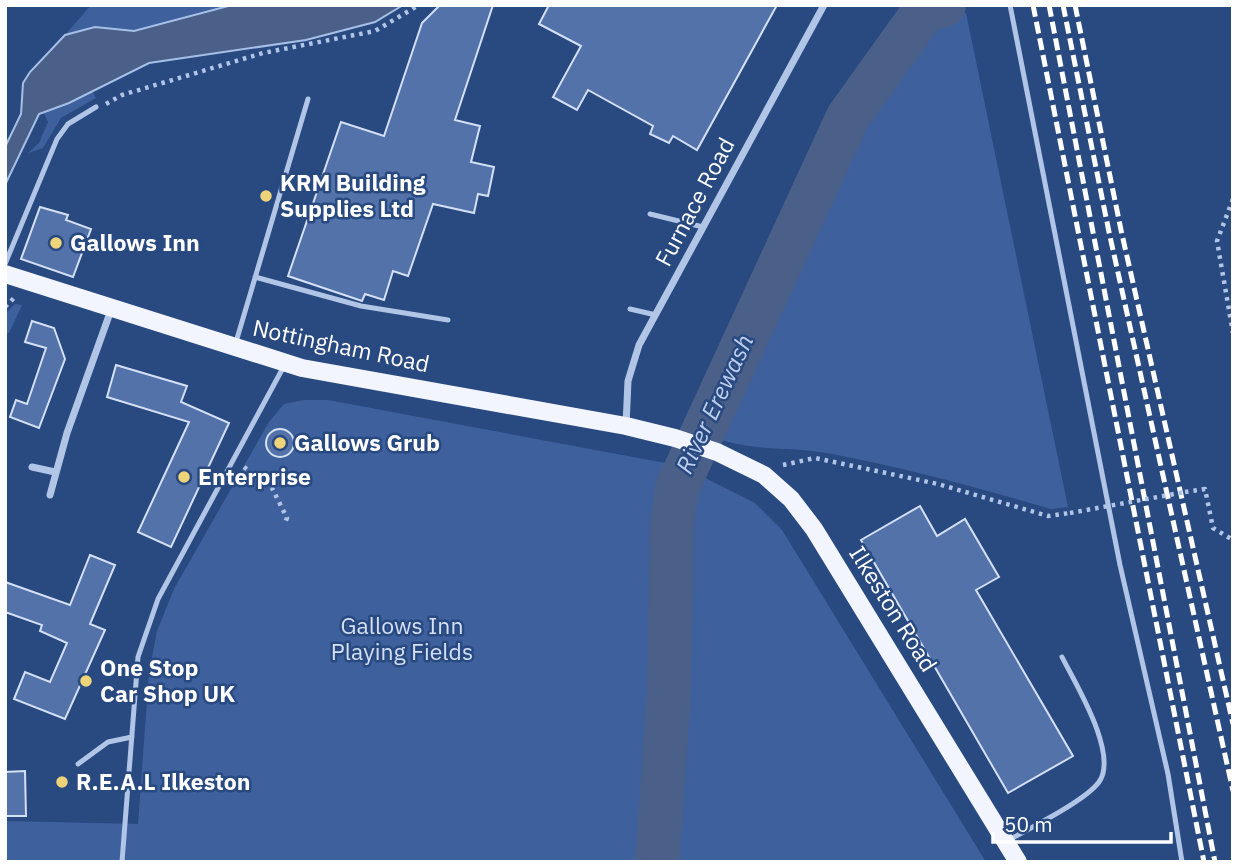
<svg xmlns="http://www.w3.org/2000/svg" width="1238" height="867" viewBox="0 0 1238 867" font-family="'IBM Plex Sans',sans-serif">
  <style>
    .green { fill: #3e619e }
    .water { fill: #4a6089; stroke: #a6bfe6; stroke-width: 2 }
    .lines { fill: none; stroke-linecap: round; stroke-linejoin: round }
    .river { stroke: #4a6089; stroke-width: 44 }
    .building { fill: #5272a9; stroke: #d4e0f5; stroke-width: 2 }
    .path { stroke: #b1c5e6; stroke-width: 4.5; stroke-dasharray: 3.5 5; stroke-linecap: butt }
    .lane { stroke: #b1c5e6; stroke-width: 5 }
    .street { stroke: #b1c5e6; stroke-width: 7 }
    .primary { stroke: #f2f5fd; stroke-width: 18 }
    .rail { stroke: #fff; stroke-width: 5; stroke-dasharray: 12 5; stroke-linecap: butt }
    .path-bridge { stroke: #b1c5e6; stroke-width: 4.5; stroke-dasharray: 3.5 5; stroke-linecap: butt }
    .poi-dot { fill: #edd478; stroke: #294981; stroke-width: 2.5 }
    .labels { text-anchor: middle; stroke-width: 5; stroke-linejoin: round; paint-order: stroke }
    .poi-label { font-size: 23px; font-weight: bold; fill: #fff; stroke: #294981; text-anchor: start }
    .street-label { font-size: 23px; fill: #fff; stroke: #294981 }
    .park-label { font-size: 23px; fill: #d4e0f5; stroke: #294981 }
    .water-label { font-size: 24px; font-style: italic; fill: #bdcfed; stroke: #294981 }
  </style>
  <rect width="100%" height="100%" fill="#294981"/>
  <path class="green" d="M91,5h141l-99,26 -38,-4 -30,8z
    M966,13l102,494 -17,2c-72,-21 -145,-41 -219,-55 -38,-8 -71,-2 -111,-14l87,-207 109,-202 18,-11z
    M92,91l4,7 -35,20 -18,30 -15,5 11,-10 9,-21 -5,-11 26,-8z
    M15,304l7,1 -13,28 -4,-1v-18z
    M304,400h24l337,63 -11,49v169l-11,181h-638v-41l133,3 11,-151 8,-42 17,-42 95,-167 15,-18z
    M701,476l54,27 27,27 204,332h-315c4,-61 9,-121 11,-181 3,-59 -7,-155 19,-205z"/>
  <path class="water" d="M232,5h171l-28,17 -69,18 -157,23 -80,40 -30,11 -34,71v-38l16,-33 2,-31 7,-11 35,-37 30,-8 39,4z"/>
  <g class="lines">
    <path class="river" d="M657,862l12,-170 3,-169 5,-35 171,-371 76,-106 20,-6"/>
  </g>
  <path class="building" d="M440,5h53l-38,115 25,6 -9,36 23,5 -6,29 -10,-2 -4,19 -41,-9 -25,72 -15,-5 -9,29 -19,-6 -3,7 -74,-25 53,-154 43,14 38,-113z
    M549,5h228l-80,145 -24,-14 -4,7 -19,-9 3,-8 -65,-36 -11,20 -24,-13 28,-51 -42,-22z
    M40,207l28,8 -2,5 25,9 -18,48 -52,-18z
    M32,321l22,7 11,31 -26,69 -29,-11 6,-17 11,4 19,-56 -21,-6z
    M116,365l71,21 -6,16 48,21 -58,124 -33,-15 51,-110 -82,-25z
    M266 443a14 14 0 1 1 28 0a14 14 0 1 1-28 0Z
    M920,506l17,30 28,-17 34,58 -23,13 97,166 -65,37 -147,-253z
    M90,555l25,10 -25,59 15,6 -40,89 -51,-20 11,-27 25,10 17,-39 -27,-12 2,-6 -37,-13v-30l65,23z
    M25,771l1,45h-21v-44z"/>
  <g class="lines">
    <path class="path" d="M106,104l16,-9 141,-42 112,-22 44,-26
      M1233,199l-16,42 16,92
      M5,307l9,-9
      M783,465l32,-7 123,26 110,32 22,-3
      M244,467l28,21 15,30 -3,7
      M1185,492l20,-3 8,39 20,12"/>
    <path class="lane" d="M1010,5l110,560 48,209 14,88
      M650,214l53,13
      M5,264l52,-125 11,-15 28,-17
      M255,277l106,29 87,14
      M630,309l26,6
      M236,342l72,-243
      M78,764l30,-22 24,-5
      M1009,840c21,-12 76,-39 90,-58 20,-28 -24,-99 -37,-125
      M122,862l16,-205 20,-58 126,-233"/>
    <path class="street" d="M626,425l2,-44 11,-36 185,-340
      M32,467l23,5
      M50,495l17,-62 44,-123"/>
    <path class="primary" d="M5,274l297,94 324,58 49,12 42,14 47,23 27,24 23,30 204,333"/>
    <path class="rail" d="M1033,5l171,857
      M1049,5l166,857
      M1063,5l46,227 124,559
      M1075,5l46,225 112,494"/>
    <path class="path-bridge" d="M1070,513l115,-21"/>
  </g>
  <g class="poi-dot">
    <circle cx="266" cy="196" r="7"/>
    <circle cx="56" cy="243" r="7"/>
    <circle cx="280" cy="443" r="7"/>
    <circle cx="184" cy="477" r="7"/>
    <circle cx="86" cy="681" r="7"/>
    <circle cx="62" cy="782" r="7"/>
  </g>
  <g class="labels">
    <g class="poi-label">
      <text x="280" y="191">KRM Building<tspan x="280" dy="26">Supplies Ltd</tspan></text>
      <text x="70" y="251">Gallows Inn</text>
      <text x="294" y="451">Gallows Grub</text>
      <text x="198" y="485">Enterprise</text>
      <text x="100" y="676">One Stop<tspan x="100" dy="26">Car Shop UK</tspan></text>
      <text x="76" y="790">R.E.A.L Ilkeston</text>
    </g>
    <g class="street-label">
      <text transform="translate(695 202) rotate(-62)" y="8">Furnace Road</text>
      <text transform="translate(341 346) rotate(12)" y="8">Nottingham Road</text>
      <text transform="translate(893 609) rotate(58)" y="8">Ilkeston Road</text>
    </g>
    <g class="park-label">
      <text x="402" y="634">Gallows Inn<tspan x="402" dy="26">Playing Fields</tspan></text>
    </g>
    <g class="water-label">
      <text transform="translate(715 404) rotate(-65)" y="8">River Erewash</text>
    </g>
  </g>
  <rect width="1238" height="867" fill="none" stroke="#ffffff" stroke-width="14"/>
  <path d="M993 832v10h178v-10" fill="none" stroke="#ffffff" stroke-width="3.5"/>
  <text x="1004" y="832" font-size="21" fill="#ffffff" stroke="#294981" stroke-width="5" paint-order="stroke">50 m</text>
</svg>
